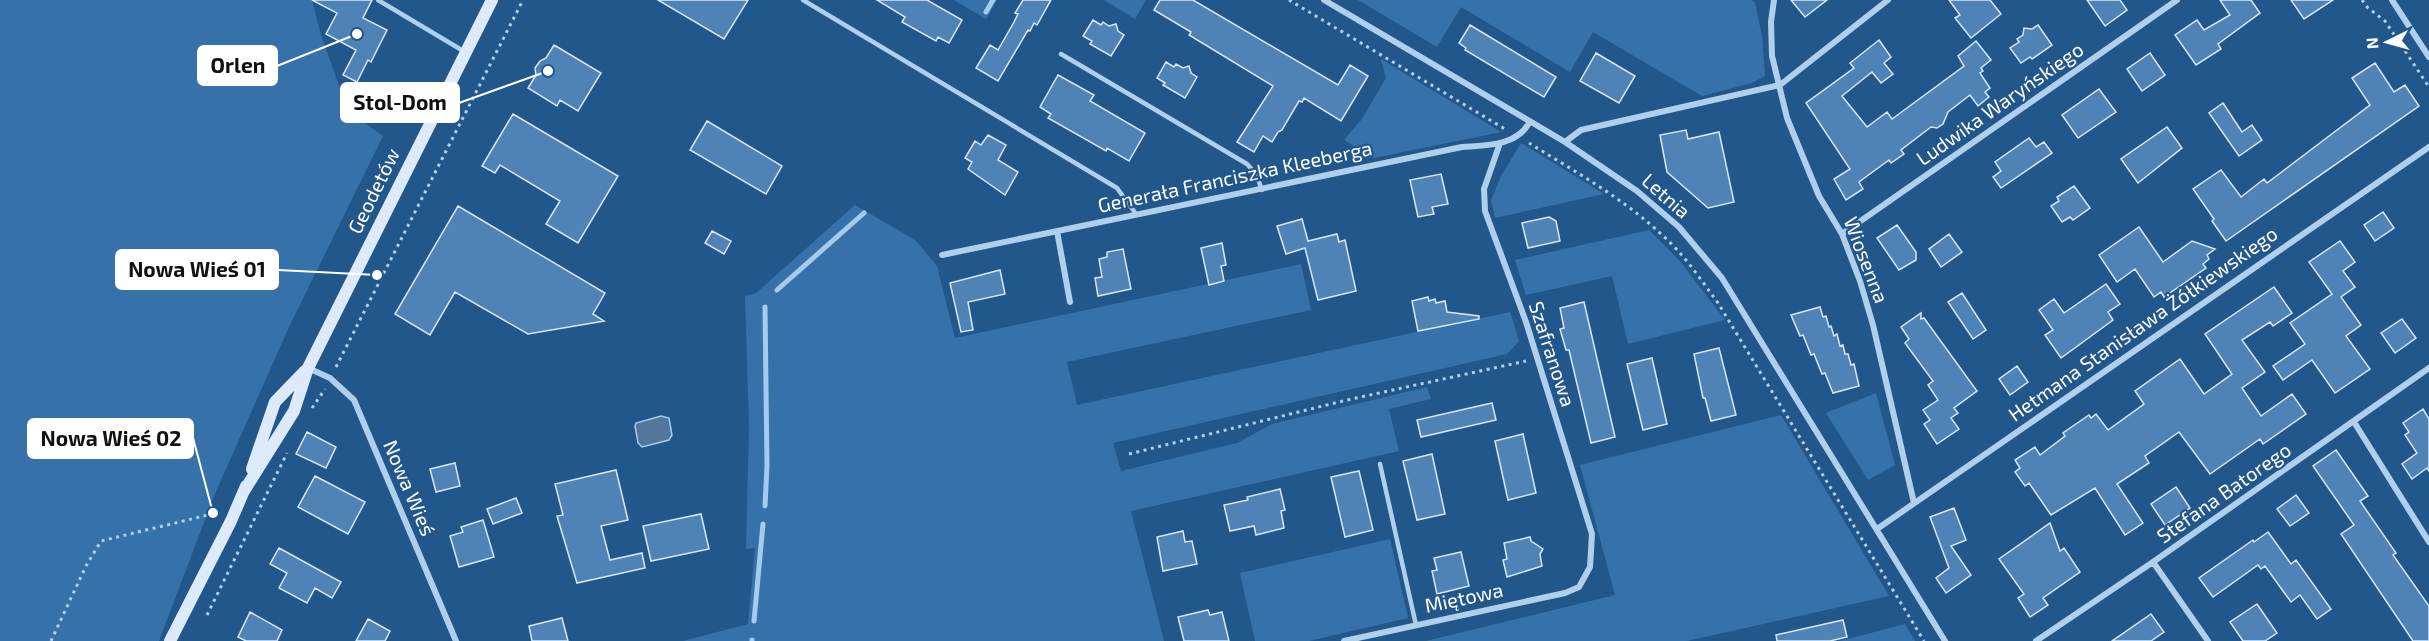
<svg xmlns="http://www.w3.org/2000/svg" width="2429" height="641" viewBox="0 0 2429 641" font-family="'Exo 2',sans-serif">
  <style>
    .green { fill: #3672a9 }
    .water { fill: #53779c; stroke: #a4caec; stroke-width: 1.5 }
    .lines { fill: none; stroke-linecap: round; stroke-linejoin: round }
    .stream { stroke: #a4caec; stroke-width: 5 }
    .building { fill: #4f83b5; stroke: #d5e7f8; stroke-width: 1.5 }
    .path { stroke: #b0cfeb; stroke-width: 3; stroke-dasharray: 3 4.5; stroke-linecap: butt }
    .lane { stroke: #b0cfeb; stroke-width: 4.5 }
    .street { stroke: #b0cfeb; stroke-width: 6 }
    .secondary { stroke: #dceaf9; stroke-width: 12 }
    .labels { text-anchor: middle; stroke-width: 4.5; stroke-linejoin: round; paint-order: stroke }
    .street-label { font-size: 20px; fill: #fff; stroke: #22578c }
    .leader { fill: none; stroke: #fff; stroke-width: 2 }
    .callout-dot { fill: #fff; stroke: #22578c; stroke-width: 2 }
    .callout { fill: #fff; stroke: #fff; stroke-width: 2 }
    .callout-label { font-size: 21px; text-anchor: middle; font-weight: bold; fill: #111 }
  </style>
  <rect width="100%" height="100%" fill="#22578c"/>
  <path class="green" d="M0,0h312l9,35 27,76 35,25 -94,191 -75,169 -55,145h-159z
    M954,0h43l-11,19z
    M1104,0h42l-11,19z
    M1358,0h393l4,3 7,33 3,40 -13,7 -50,13 -109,-64 -23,40 -109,-65 -24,40z
    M1381,59l120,73 -127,26 -30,-18 18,-21 24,-41z
    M1521,143l83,51 -109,24 -4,-18 10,-24z
    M855,205l60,35 22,26 18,72 346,-74 10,46 -244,52 10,43 433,-93 9,29 -12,13 -394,89 8,28 116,-28 35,-19 155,-37 4,12 -42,10 10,42 -268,60 33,130h-481l65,-17 7,-76 -9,1 3,-122 -4,-131 11,-3z
    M1649,230l30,30 46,60 -97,24 -16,-68 -86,19 -11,-35z
    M1876,393l19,72 -27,15 -42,-67z
    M1781,415l108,181 -202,45h-261l189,-46 -35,-130z
    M1390,539l18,79 -99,23h-54l-15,-68z
    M1905,624l10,17h-77l6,-1z"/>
  <path class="water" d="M661,416l8,2 3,17 -3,5 -27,7 -4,-4 -3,-17 1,-3z"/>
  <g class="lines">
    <path class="stream" d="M986,12l7,-12
      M777,290l87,-77
      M765,506l2,-40 -2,-159
      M754,621l9,-97
      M752,641v-1"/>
  </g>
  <path class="building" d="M312,0h60l-9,18 24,12 -16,32 -3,-2 -11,22 -14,-7 13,-25 -30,-16 11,-21z
    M658,0h90l-24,39z
    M877,0h50l35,20 -13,23 -11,-6 -2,4 -34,-19 3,-5z
    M1023,0h28l-14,25 -3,-2 -4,8 -2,-1 -30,51 -22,-13 14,-23 8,5 16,-28 4,-8 -3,-1z
    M1160,0h33l145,85 12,-20 18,11 -27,45 -37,-23 -2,4 -3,-1 -17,29 -4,2 -6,10 -9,-6 -9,16 -17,-10 36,-56 -84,-51 2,-3 -37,-22z
    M1791,0h36l-22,17z
    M1949,0h41l11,14 -30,24 -16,-20 5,-3z
    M2087,0h33l7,10 -22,16z
    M2220,0h31l9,13 -42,31 3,5 -25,16 -21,-30 22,-15 7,10 26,-15z
    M2291,0h42l-29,19z
    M1093,20l8,5 2,-3 6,4 7,-2 2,7 6,4 -13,21 -21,-12 2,-3 -9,-5z
    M1470,25l86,52 -12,20 -79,-47 1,-2 -7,-5z
    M2038,25l14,20 -20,14 -2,-2 -9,6 -11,-15 9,-6 -2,-3 6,-4 1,-7 8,1z
    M1879,40l12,17 -7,6 9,11 -12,9 -9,-11 -30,24 25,31 20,-15 5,7 72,-53 -6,-10 18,-15 15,19 -10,8 2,3 -3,2 10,15 -5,4 4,5 -11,9 -8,-11 -22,17 -5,12 -6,4 -6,-1 -30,23 3,4 -13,9 -2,-3 -30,22 4,7 -17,11 -12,-21 16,-10 -44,-66 48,-35 -4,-5z
    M554,45l47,28 -23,38 -18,-11 -3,6 -29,-18 8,-13 -1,-7 5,-7 6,-3z
    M1596,53l39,23 -16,27 -39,-22z
    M2150,53l15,22 -23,16 -15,-22z
    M1166,62l8,5 2,-3 7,4 6,-2 2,7 6,4 -12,21 -22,-13 2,-2 -8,-5z
    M2375,63l19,29 11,-7 14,21 -193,135 -14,-20 2,-2 -21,-30 28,-19 20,27 23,-18 3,4 103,-78 -18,-27z
    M1058,75l36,20 -4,6 55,32 -16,28 -22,-13 -1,3 -58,-33 3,-4 -11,-7z
    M2099,89l17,23 -38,26 -16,-23z
    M2223,103l19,29 10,-7 10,15 -23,16 -30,-43z
    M513,114l105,62 -40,67 -32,-19 14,-23 -60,-36 -5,8 -13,-7z
    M707,121l75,45 -16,28 -76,-44z
    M2167,127l15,21 -44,35 -17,-24z
    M1686,130l2,9 31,-7 15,70 -26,6 -41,-36 -7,-37z
    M988,135l18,10 -8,15 20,12 -13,23 -37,-26 4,-7 -7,-4 10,-17 6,4z
    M2029,138l7,9 8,-5 8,11 -51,35 -8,-11 8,-6 -6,-9z
    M1441,174l7,30 -16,3 2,7 -16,3 -8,-37z
    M2074,186l16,22 -17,12 -3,-3 -8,5 -11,-16 8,-5 -2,-4z
    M458,206l147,87 -12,21 11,7 -76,13 -73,-42 -25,43 -35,-21z
    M2383,212l11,16 -19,13 -11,-16z
    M1549,217l7,4 4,20 -32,7 -6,-25z
    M1302,219l6,22 29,-7 2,8 6,-2 11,51 -38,9 -13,-52 -19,6 -9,-28z
    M1897,225l19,27v8l-17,10 -22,-32z
    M2139,227l24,35 29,-21 23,8 -8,6 2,4 -6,5 3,4 -42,29 -3,-5 -7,5 -19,-28 -18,13 -18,-27z
    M712,231l19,10 -7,13 -19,-11z
    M1949,234l13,18 -21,15 -12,-18z
    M2340,241l15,21 -12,9 12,16 -14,10 20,28 -15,11 24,33 -35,24 -23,-33 -29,20 -10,-14 32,-22 -15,-21 42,-29 -23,-32z
    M1222,243l4,22 -5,1 3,15 -15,4 -8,-37z
    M1123,249l8,40 -33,7 -3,-18 7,-1 -3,-18 8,-2v-5z
    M1000,270l5,24 -37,8 5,28 -12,2 -11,-49z
    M2106,284l14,20 -12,8 5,8 -52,38 -16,-23 8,-5 -14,-20 15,-11 10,14z
    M2274,287l18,26 -19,13 -3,-4 -28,18 23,32 -23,16 19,28 31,-22 14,20 -43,30 -3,-5 -50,35 -31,-42 -34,24 4,7 -32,21 26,39 -18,12 -30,-47 -44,27 -22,-32 -4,3 -10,-14 5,-4 -5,-8 20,-13 5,8 25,-19 -2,-3 26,-18 2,3 5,-4 12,16 36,-26 -9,-13 45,-32 24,35 28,-20 -27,-40z
    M1962,293l24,37 -13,9 -25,-37z
    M1428,297l1,4 6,-2 1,4 9,-2 2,11 32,4v3l-61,12 -6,-30z
    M1584,302l31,135 -24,6 -22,-93h-3l-6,-21 4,-1 -4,-20z
    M1820,307l3,10 3,-1 3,11 2,-1 3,10 3,-2 3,12 3,-1 2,9h3l3,11 3,-1 5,22 -26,7 -8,-20 -3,1 -8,-20 -3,1 -8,-20 -3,1 -9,-21z
    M1921,313v6l3,-1 53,73 -23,17 4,5 -7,5 8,11 -22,15 -13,-20 6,-4 -7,-10 15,-10 -10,-15 5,-4 -28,-38 4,-4 -8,-12z
    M2402,319l14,19 -21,15 -14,-20z
    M1719,348l17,67 -25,6 -6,-23h-2l-9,-44z
    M1652,358l15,66 -24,6 -16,-66z
    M2017,366l11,16 -18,13 -11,-16z
    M1492,403l4,17 -75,17 -4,-17z
    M2423,409l6,10v52l-2,-3 -15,11 -10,-15 15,-11 -12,-18 4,-3 -6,-9z
    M307,432l29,15 -10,21 -30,-14z
    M1523,434l13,59 -28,7 -13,-59z
    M2336,450l32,46 -8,5 36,52 -3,2 36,51v35h-16l-72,-107 13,-9 -41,-59z
    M1432,454l13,60 -28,6 -14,-59z
    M455,463l5,23 -24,6 -6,-23z
    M616,470l12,50 -27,6 9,34 32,-7 3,15 -68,15 -20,-67 6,-1 -8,-31z
    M1359,471l14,59 -28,7 -14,-60z
    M315,476l50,26 -17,32 -50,-27z
    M2176,487l14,21 -25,17 -14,-21z
    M1280,489l5,21 -4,1 3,17 -28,7 -2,-9 -24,5 -6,-26 24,-5 -1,-3z
    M2296,495l13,18 -19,13 -13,-17z
    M516,498l6,15 -29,11 -6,-15z
    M1954,508l12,32 -15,6 20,29 -25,18 -10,-15 13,-10 -19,-51z
    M701,514l8,35 -58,12 -8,-35z
    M483,520l11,37 -35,10 -9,-31 13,-4 -2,-5z
    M2050,523l10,28 4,-3 16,24 -37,26 5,7 -18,12 -12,-19 6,-4 -25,-35z
    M1183,531l2,11 7,-1 5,23 -34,7 -6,-34z
    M2268,532l23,32 5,-4 35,49 -14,10 -17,-24 -9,7 -26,-36 -4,3 -3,-4 -45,32 -14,-19 54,-38 1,2z
    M1530,537l1,4 12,8 -3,5 2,12 -35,11 -4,-17 4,-1 -3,-16z
    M279,548l62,34 -9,16 -17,-10 -8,15 -28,-15 8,-15 -17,-9z
    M1461,552l8,34 -32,8 -5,-23 5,-1 -3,-12z
    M2257,604l20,29 -12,8h-22l-13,-19z
    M1208,610l2,5 12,-3 7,29h-45l-6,-24z
    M250,612l32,18 -5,11h-31l-8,-4z
    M2151,614l13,18 -13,9h-39z
    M562,618l6,23h-36l-3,-15z
    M368,619l22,12 -5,10h-29z
    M1843,620l4,17 -17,4h-53l-1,-6z"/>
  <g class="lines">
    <path class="path" d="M1289,0l216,129
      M2362,0l6,8 17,13 44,66
      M1529,143c45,28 94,55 133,92 22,19 39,45 56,68l206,338
      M336,367l187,-367
      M312,408l13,-19
      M1129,454l218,-54 179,-39
      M207,615l80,-162
      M51,641l35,-75 15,-25 107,-26"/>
    <path class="lane" d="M378,0l87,52
      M803,0l314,188 19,26
      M1061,54l186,110 9,10 6,16
      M1380,464l36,161"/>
    <path class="street" d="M1324,0l241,142 72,49 42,36 43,51 223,363
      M1774,0l-3,22 1,34 15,62 32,78 23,38 18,47 13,44 41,178
      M2392,0l37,57
      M1565,142l16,-12 199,-45 108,-85
      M1057,231l13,71
      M1842,234l335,-234
      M942,255l520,-108c25,-2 54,-1 67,-24
      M308,368l22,10 24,22 102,241
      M2354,422l75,120
      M1877,529l552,-382
      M2153,562l55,79
      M1344,641l221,-48 14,-6 11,-20 2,-33 -66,-212 -41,-111 -1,-22 16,-46
      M2036,641l117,-79 276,-194"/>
    <path class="secondary" d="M252,469l23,-67 30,-31
      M244,491l50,-80 14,-43 184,-368
      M170,641l61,-120 15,-35"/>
  </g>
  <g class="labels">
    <g class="street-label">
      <text transform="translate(2000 104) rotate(-35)" y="7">Ludwika Waryńskiego</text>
      <text transform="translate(1235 177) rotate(-12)" y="7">Generała Franciszka Kleeberga</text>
      <text transform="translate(374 191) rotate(-64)" y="7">Geodetów</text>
      <text transform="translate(1666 196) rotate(41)" y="7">Letnia</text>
      <text transform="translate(1866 260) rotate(69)" y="7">Wiosenna</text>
      <text transform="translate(2143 324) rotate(-35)" y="7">Hetmana Stanisława Żółkiewskiego</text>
      <text transform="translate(1552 354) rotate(72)" y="7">Szafranowa</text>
      <text transform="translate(409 488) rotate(67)" y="7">Nowa Wieś</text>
      <text transform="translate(2224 493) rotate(-35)" y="7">Stefana Batorego</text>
      <text transform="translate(1464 598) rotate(-12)" y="7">Miętowa</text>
    </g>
  </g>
  <path class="leader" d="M357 34L277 66M548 71L459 103M377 275L278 270M213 513L193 438"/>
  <g class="callout-dot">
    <circle cx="357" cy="34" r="6"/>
    <circle cx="548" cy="71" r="6"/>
    <circle cx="377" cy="275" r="6"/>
    <circle cx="213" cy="513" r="6"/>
  </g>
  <g class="callout">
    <rect x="198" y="46" width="79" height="39" rx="6"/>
    <rect x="341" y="83" width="118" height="39" rx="6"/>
    <rect x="116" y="250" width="162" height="39" rx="6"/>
    <rect x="28" y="419" width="165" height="39" rx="6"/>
  </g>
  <g class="callout-label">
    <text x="238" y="73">Orlen</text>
    <text x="400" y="110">Stol-Dom</text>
    <text x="197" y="277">Nowa Wieś 01</text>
    <text x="111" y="446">Nowa Wieś 02</text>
  </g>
  <g transform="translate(2387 42) rotate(265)" stroke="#22578c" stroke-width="4.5" paint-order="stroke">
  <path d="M0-4.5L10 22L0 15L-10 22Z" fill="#ffffff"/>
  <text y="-9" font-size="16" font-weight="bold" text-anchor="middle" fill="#ffffff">N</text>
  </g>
</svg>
